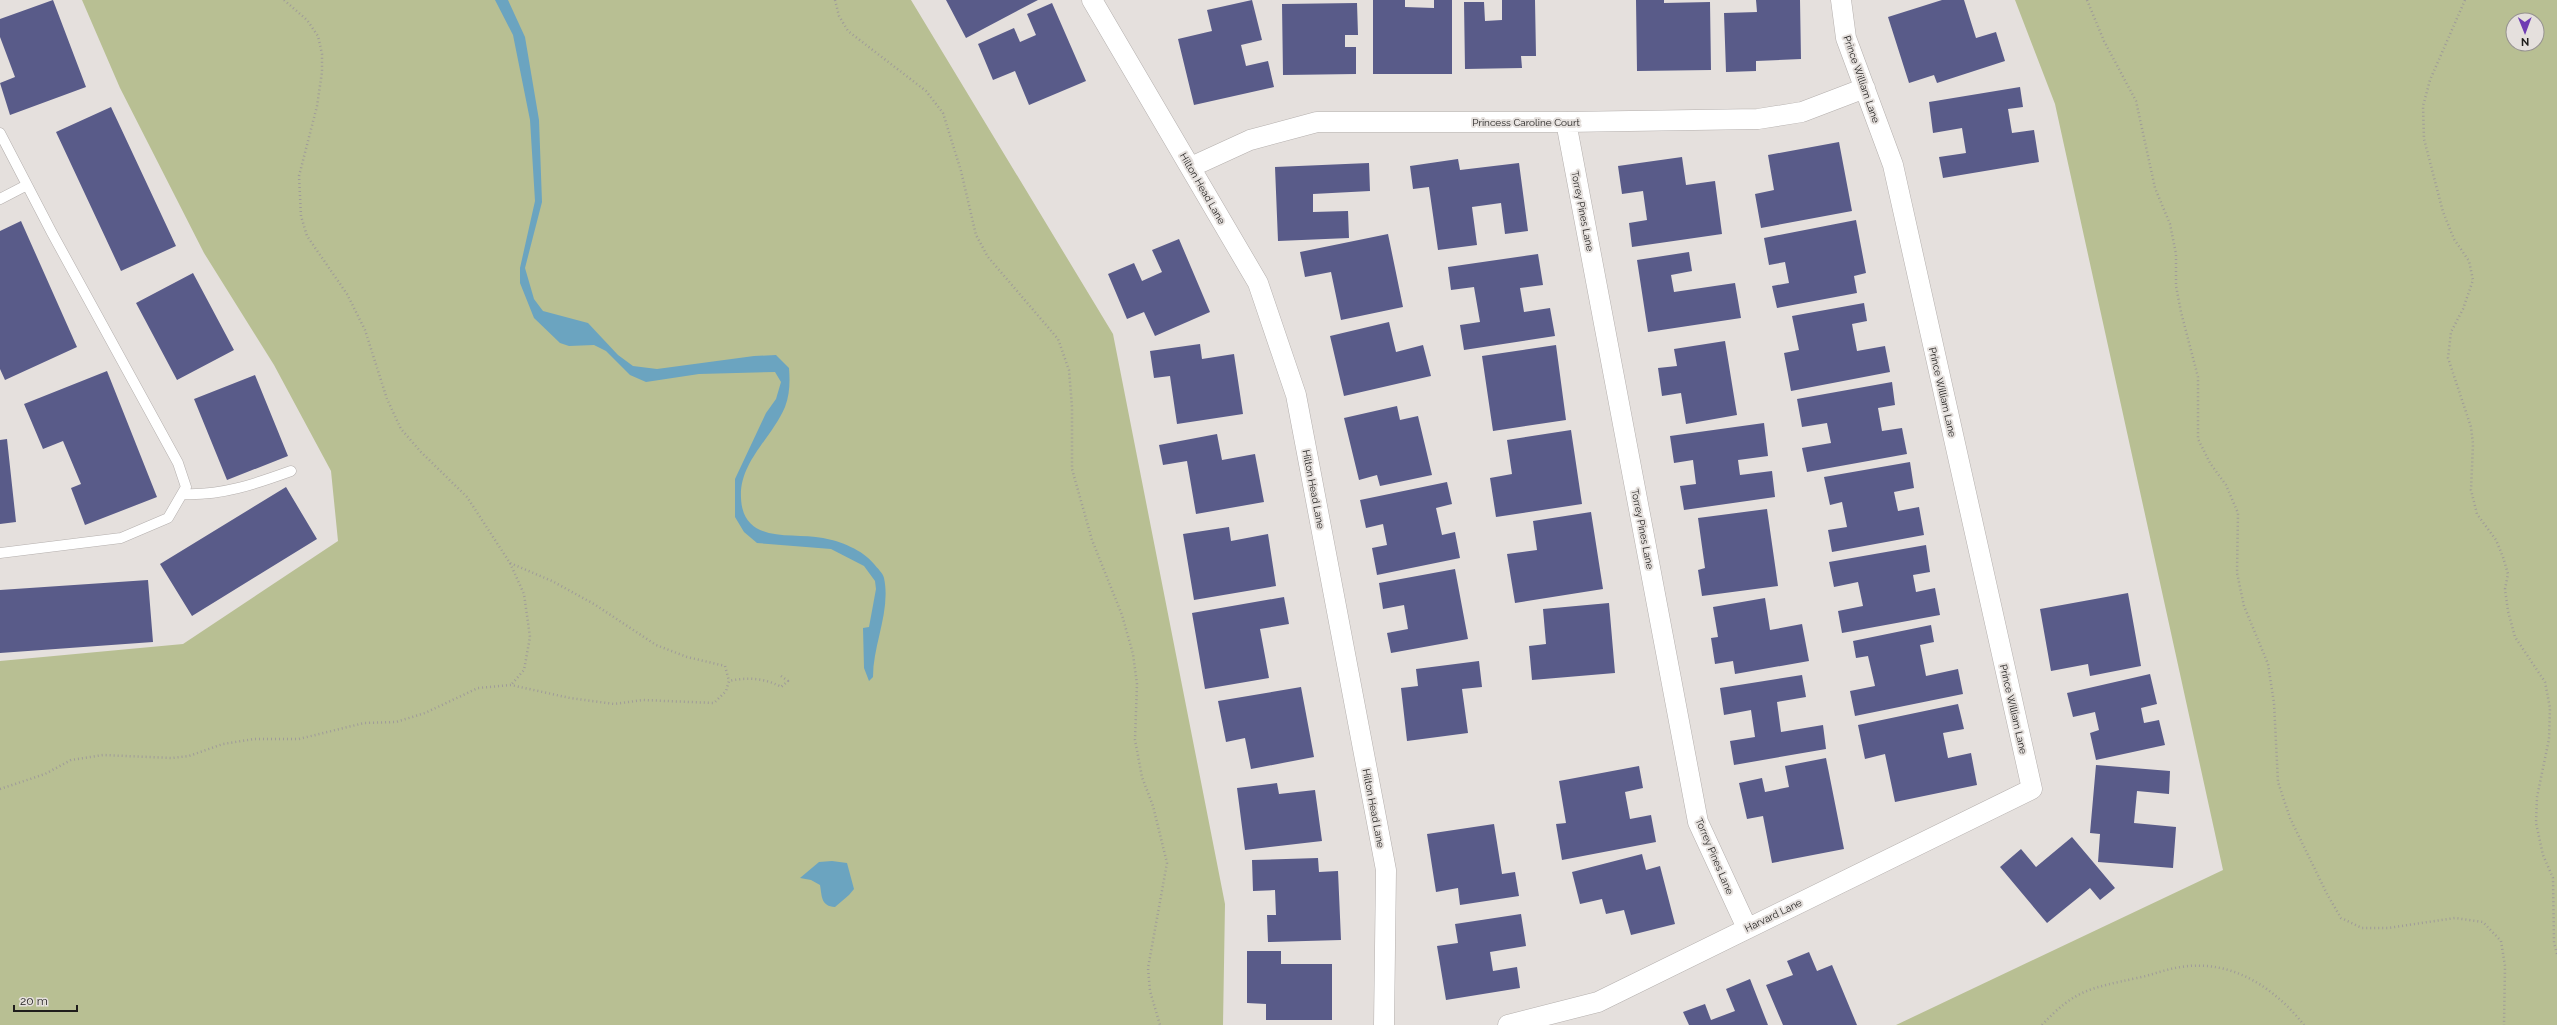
<svg xmlns="http://www.w3.org/2000/svg" width="2557" height="1025" viewBox="0 0 2557 1025" font-family="Raleway,sans-serif">
  <style>
    .green { fill: #b8bf93; fill-rule: evenodd }
    .water { fill: #6ba4c0 }
    .building { fill: #595b89 }
    .lines { fill: none; stroke-linecap: round; stroke-linejoin: round }
    .lane-casing { stroke: #b4afad; stroke-width: 11 }
    .street-casing { stroke: #b4afad; stroke-width: 21 }
    .path { stroke: #9f9b99; stroke-width: 2.5; stroke-dasharray: 1 3; stroke-linecap: butt }
    .lane { stroke: #fff; stroke-width: 10 }
    .street { stroke: #fff; stroke-width: 20 }
    .labels { text-anchor: middle; stroke-width: 4; stroke-linejoin: round; paint-order: stroke }
    .street-label { font-size: 10px; fill: #1f1d1c; stroke: #e5e0dd }
  </style>
  <rect width="100%" height="100%" fill="#e5e0dd"/>
  <path class="green" d="M82,0h829l202,334 112,570 -2,121h-1223v-364l183,-17 155,-103 -7,-70 -57,-106 -70,-112 -84,-165z
    M2015,0h542v1025h-661l327,-155 -168,-766zM2513,20h24v24h-24z"/>
  <path class="water" d="M495,0h13l17,37 14,83 3,82 -17,66 9,31 9,12 45,12 30,32 15,11 24,3 97,-13 22,-1 13,13c1,13 1,26 -4,39 -13,31 -46,55 -44,91 2,47 51,34 82,40 17,3 40,12 51,26 3,4 9,9 10,14 7,33 -11,66 -11,99l-4,4 -5,-13 -1,-40 6,-1 7,-38 -1,-8 -11,-15 -33,-17 -74,-6 -13,-11 -9,-15v-38l31,-66 10,-14 5,-17 -6,-10 -76,2 -53,8 -16,-7 -24,-24 -12,-6 -25,1 -9,-3 -26,-25 -14,-35v-15l15,-67 -5,-81 -17,-85z
    M832,861l15,2 7,26 -5,6 -14,12c-14,-1 -13,-10 -15,-22l-9,-5 -11,-2 19,-16z"/>
  <path class="building" d="M53,0l33,87 -76,28 -10,-32 15,-6 -15,-40v-18z
    M946,0h92l-72,38z
    M1252,0l10,40 -21,5 5,21 22,-5 6,26 -80,18 -16,-66 34,-8 -5,-21z
    M1373,0h32v7l29,1v-8h18v74h-79z
    M1502,0h33l1,56h-15l1,12 -57,1 -1,-67h20l1,19 17,-1z
    M1636,0h28v3l46,-1 1,68 -74,1z
    M1756,0h44l1,59 -45,2v10l-30,1 -2,-59 33,-1z
    M1942,0h22l12,38 20,-6 9,29 -68,22 -3,-8 -25,8 -21,-66z
    M1052,3l34,78 -57,24 -14,-34 -22,9 -15,-36 36,-16 6,14 16,-7 -9,-21z
    M1357,3l1,32h-13v12h11v27l-73,1 -1,-71z
    M2020,87l3,20 -15,2 4,24 22,-3 5,32 -96,16 -4,-21 27,-4 -4,-25 -29,5 -4,-31z
    M111,107l65,139 -55,25 -65,-139z
    M1839,142l13,69 -91,17 -6,-34 19,-4 -6,-35z
    M1682,157l4,28 29,-4 7,53 -90,13 -3,-24 18,-3 -4,-29 -21,3 -4,-28z
    M1458,159l2,11 59,-7 9,68 -23,3 -4,-31 -29,4 5,38 -39,5 -9,-63 -16,2 -3,-23z
    M1369,163l1,28 -57,3v18l35,-1 1,27 -71,3 -3,-74z
    M1856,220l10,53 -12,3 3,17 -80,15 -5,-22 17,-3 -4,-21 -16,3 -5,-27z
    M21,221l56,126 -72,33 -5,-11v-138z
    M1388,234l15,73 -62,13 -10,-48 -26,5 -5,-25z
    M1179,239l31,73 -55,24 -11,-24 -17,7 -19,-45 26,-11 8,18 20,-9 -10,-22z
    M1689,252l3,19 -21,4 3,17 61,-9 6,35 -93,14 -11,-72z
    M1538,254l5,31 -23,3 4,24 26,-4 5,28 -91,14 -4,-25 20,-3 -6,-35 -23,3 -3,-23z
    M193,273l41,77 -57,30 -41,-77z
    M1864,303l3,18 -15,3 5,27 28,-5 5,26 -99,19 -7,-38 15,-3 -7,-34z
    M1389,322l7,30 27,-7 8,31 -87,20 -14,-60z
    M1725,341l12,74 -51,9 -5,-31 -19,3 -4,-28 19,-2 -3,-17z
    M1200,344l2,15 32,-5 9,60 -66,10 -7,-48 -16,2 -4,-27z
    M1556,345l10,75 -73,11 -11,-75z
    M107,371l50,126 -72,28 -14,-37 10,-4 -18,-43 -20,8 -19,-45z
    M255,375l33,81 -61,24 -33,-81z
    M1892,382l3,23 -17,3 4,23 20,-3 5,26 -100,18 -5,-24 29,-5 -4,-20 -25,4 -5,-28z
    M1397,406l3,14 18,-4 14,59 -52,11 -3,-11 -18,5 -15,-62z
    M1764,423l4,33 -30,4 2,15 32,-4 3,26 -91,13 -4,-24 16,-2 -3,-24 -19,3 -4,-27z
    M1571,430l11,74 -86,13 -6,-39 22,-4 -5,-34z
    M1217,434l5,26 33,-6 9,48 -68,12 -9,-53 -24,4 -4,-20z
    M7,439l9,83 -16,2v-84z
    M1910,462l4,26 -20,4 4,19 21,-4 5,28 -92,17 -4,-22 19,-3 -5,-25 -12,3 -6,-28z
    M1447,482l5,22 -16,4 6,27 13,-3 5,26 -83,17 -5,-27 15,-3 -4,-21 -17,4 -6,-28z
    M286,487l31,52 -125,77 -32,-52z
    M1767,509l11,77 -76,10 -4,-26 7,-2 -7,-50z
    M1591,512l12,77 -88,14 -8,-49 30,-4 -4,-29z
    M1229,527l2,14 37,-7 8,52 -82,14 -11,-66z
    M1926,545l4,27 -17,3 3,17 19,-4 5,27 -98,18 -4,-22 25,-5 -5,-24 -24,5 -5,-25z
    M1455,569l13,70 -77,14 -4,-20 21,-4 -4,-24 -21,4 -4,-26z
    M148,580l5,62 -153,11v-63z
    M2128,593l13,73 -51,10 -2,-12 -37,7 -11,-62z
    M1284,597l5,27 -29,5 9,49 -64,11 -13,-76z
    M1765,598l5,32 32,-6 7,37 -74,13 -2,-13 -18,3 -4,-26 7,-1 -5,-30z
    M1609,603l6,70 -83,7 -3,-34 17,-2 -3,-35z
    M1931,625l3,17 -14,3 6,31 32,-7 5,25 -108,22 -5,-25 25,-5 -7,-30 -12,2 -3,-17z
    M1479,661l3,26 -20,2 6,44 -61,8 -6,-53 17,-2 -2,-17z
    M2150,674l7,30 -16,4 3,15 15,-3 6,25 -69,15 -6,-27 9,-3 -4,-18 -22,5 -6,-24z
    M1802,675l4,22 -29,5 4,30 42,-7 3,24 -92,16 -4,-24 25,-4 -4,-27 -27,5 -4,-27z
    M1301,687l13,70 -63,12 -6,-31 -19,4 -8,-41z
    M1958,704l6,25 -21,4 5,25 23,-5 6,32 -82,17 -10,-48 -20,5 -7,-34z
    M1826,758l18,91 -72,14 -9,-47 -16,3 -8,-36 23,-5 3,14 24,-5 -4,-21z
    M2096,765l74,6 -1,23 -32,-3 -3,32 42,4 -3,41 -75,-6 2,-28 -10,-1z
    M1639,766l4,22 -18,4 5,27 21,-4 5,27 -94,18 -6,-36 10,-1 -7,-42z
    M1277,783l2,11 36,-4 7,51 -77,9 -8,-62z
    M1494,824l8,50 13,-2 4,24 -59,9 -2,-17 -22,4 -9,-58z
    M2072,837l43,51 -15,12 -10,-12 -43,35 -47,-56 21,-18 15,18z
    M1642,854l4,16 14,-4 15,58 -44,11 -7,-25 -18,4 -4,-15 -22,5 -8,-32z
    M1318,858l1,14 19,-1 3,69 -73,2 -1,-27h9l-1,-25 -22,1 -1,-31z
    M1521,914l5,32 -36,6 3,19 24,-4 3,21 -74,12 -9,-54 21,-3 -3,-19z
    M1247,951h34v13h51v56h-66v-16l-19,-1z
    M1809,952l8,19 15,-6 25,60h-74l-17,-40 27,-10 -6,-14z
    M1750,979l18,46h-79l-6,-13 22,-8 6,16 24,-9 -9,-22z"/>
  <g class="lines">
    <defs>
      <path id="lane" d="M0,133l52,100 126,230 8,24 -18,31 -47,20 -121,15
        M0,199l27,-14
        M182,494c39,2 73,-10 109,-23"/>
      <path id="street" d="M1092,0l166,283 38,112 90,475 -2,155
        M1566,122l132,700 49,106
        M1191,167l59,-27 67,-18h249l192,-3 44,-7 63,-24
        M1508,1025l90,-23 434,-213 -139,-624 -47,-127 -5,-38"/>
    </defs>
    <use href="#lane" class="lane-casing"/>
    <use href="#street" class="street-casing"/>
    <path class="path" d="M284,0l23,20 11,16 4,18v18l-5,34 -18,70 2,40 6,20 40,58 18,36 22,69 14,30 20,23 46,45 43,66 42,18 42,23 62,41 31,12 38,9 4,15
      M835,0l4,16 9,15 78,60 17,22 18,58 15,64 12,22 70,82 11,31 3,37v62l20,71 30,75 11,39 4,30 -2,56 7,37 11,29 14,57 -19,105 2,23 10,34
      M2087,0l17,41 32,60 19,87 15,36 6,30v32l5,26 17,65v62l12,24 16,22 12,28 -1,60 7,33 24,58 6,39 4,79 12,36 37,76 14,24 21,10h26l67,-10 28,4 18,19 4,25 -1,59
      M2465,0l-35,80 -7,26 1,33 19,73 11,27 15,22 4,19 -10,29 -12,23 -3,26 23,69 2,17 -2,46 6,24 19,26 7,17 5,17 -3,15 3,22 7,26 30,45 5,26 -1,31 -12,58 -1,26 7,32 10,23 1,65 3,11
      M510,563l14,31 6,43 -6,33 -13,15
      M0,789l45,-15 26,-14 32,-5 69,3 17,-2 34,-12 31,-5h45l65,-16 32,-1 29,-9 53,-25 33,-3 59,13 44,6 29,-4 71,3 12,-12 3,-10c17,-4 37,-3 52,6l7,-6 -7,-5
      M2042,1025c33,-36 50,-37 95,-47 15,-3 29,-9 44,-11 50,-8 93,20 123,58"/>
    <use href="#lane" class="lane"/>
    <use href="#street" class="street"/>
  </g>
  <g class="labels">
    <g class="street-label">
      <text transform="translate(1862 79) rotate(71)" y="4">Prince William Lane</text>
      <text x="1526" y="126">Princess Caroline Court</text>
      <text transform="translate(1203 188) rotate(60)" y="4">Hilton Head Lane</text>
      <text transform="translate(1583 211) rotate(79)" y="4">Torrey Pines Lane</text>
      <text transform="translate(1943 392) rotate(77)" y="4">Prince William Lane</text>
      <text transform="translate(1314 489) rotate(79)" y="4">Hilton Head Lane</text>
      <text transform="translate(1643 529) rotate(79)" y="4">Torrey Pines Lane</text>
      <text transform="translate(2014 709) rotate(77)" y="4">Prince William Lane</text>
      <text transform="translate(1374 808) rotate(79)" y="4">Hilton Head Lane</text>
      <text transform="translate(1715 856) rotate(67)" y="4">Torrey Pines Lane</text>
      <text transform="translate(1773 915) rotate(-26)" y="4">Harvard Lane</text>
    </g>
  </g>
  <g transform="translate(2525 32) rotate(179)"><circle r="19" fill="#e5e0dd" stroke="#969290"/>
  <path d="M0-3L7 15L0 10L-7 15Z" fill="#6e3cb3"/>
  <text y="-6" font-size="11" font-weight="bold" text-anchor="middle" fill="#1f1d1c">N</text>
  </g>
  <path d="M14 1005v6h63v-6" fill="none" stroke="#1f1d1c" stroke-width="2"/>
  <text x="20" y="1005" font-size="12" fill="#1f1d1c" stroke="#e5e0dd" stroke-width="3" paint-order="stroke">20 m</text>
</svg>
